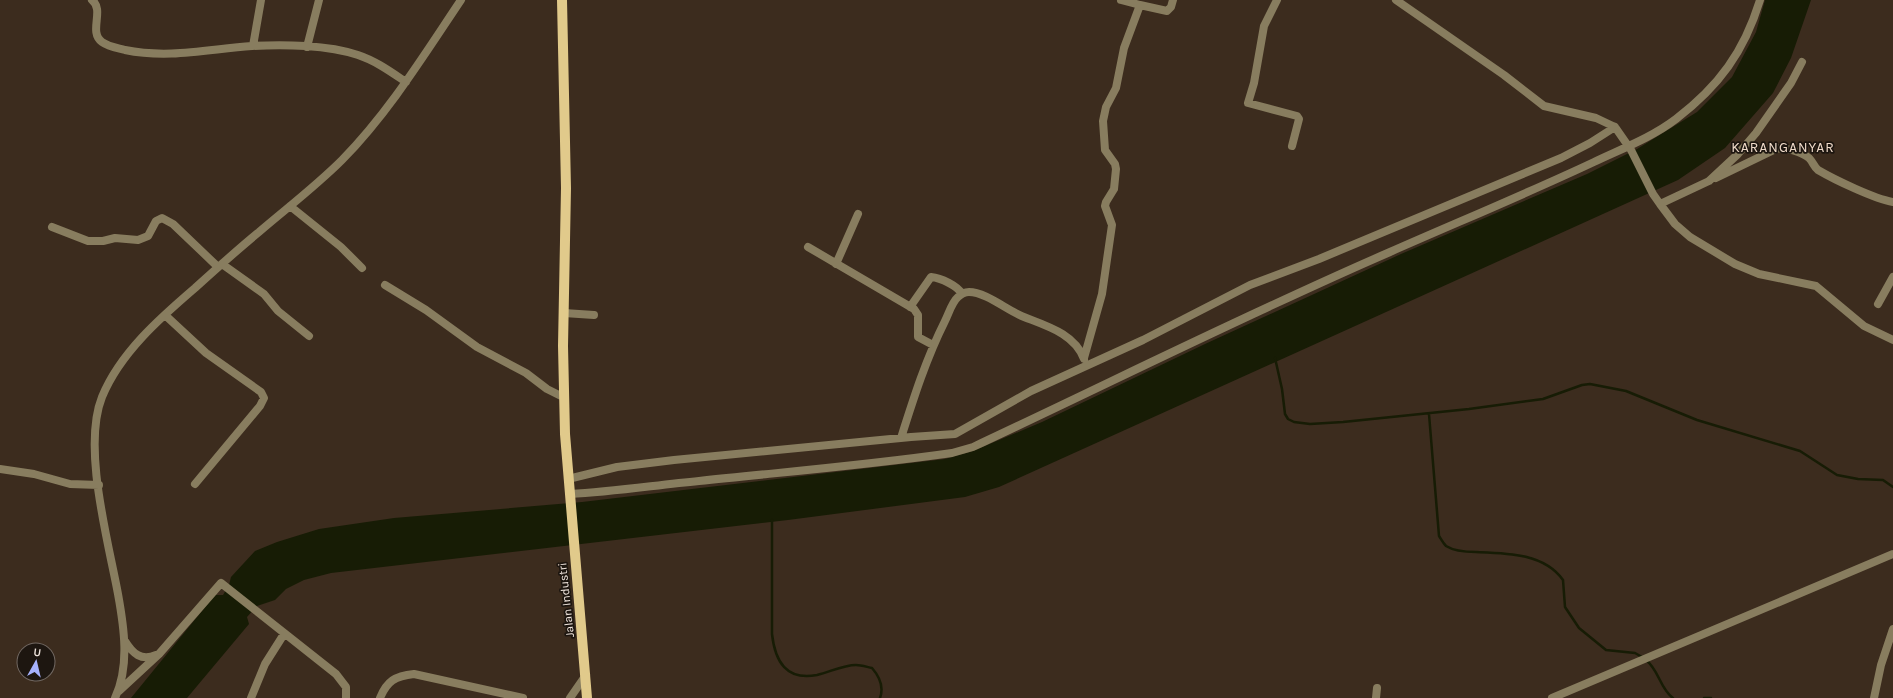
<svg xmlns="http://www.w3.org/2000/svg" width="1893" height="698" viewBox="0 0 1893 698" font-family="Karla,sans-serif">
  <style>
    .water { fill: #171c05 }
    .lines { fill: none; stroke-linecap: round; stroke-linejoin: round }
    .stream { stroke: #171c05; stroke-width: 2.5 }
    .street { stroke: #887d5f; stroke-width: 8 }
    .primary { stroke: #e1ca8b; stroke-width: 10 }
    .labels { text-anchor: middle; stroke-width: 3.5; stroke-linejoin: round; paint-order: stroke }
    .street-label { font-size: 12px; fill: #efe4dc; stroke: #1d1610 }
    .quarter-label { font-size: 14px; letter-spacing: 1px; fill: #efdac9; stroke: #1d1610 }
  </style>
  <rect width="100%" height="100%" fill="#3c2c1e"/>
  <path class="water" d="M1765,0h46l-20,58 -18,35 -48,55 -47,32 -679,307 -34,10 -177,23 -457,53 -27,7 -18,9 -11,11 -18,6 -10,11 2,7 -62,74h-56l84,-103h8l6,-10 2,-8 24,-26 22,-9 42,-13 75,-11 188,-16 363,-43 28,-8 69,-29 163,-78 196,-90 186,-80 50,-25 60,-37 35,-35 24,-45z"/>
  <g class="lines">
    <path class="stream" d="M1275,358l7,31 3,25 3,5 6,3 16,2 33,-2 126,-13 74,-10 39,-14 8,-1 36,7 71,29 103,31 37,24 21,4 25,1 10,7
      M1429,414l10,122c2,3 4,7 7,10 8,5 21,6 30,6 30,1 68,1 87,28l2,27 14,21 27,22 29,3 7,4
      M772,520v114c3,27 14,47 45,41 13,-3 26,-10 39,-10 5,0 11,2 16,3 7,8 12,19 8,30
      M1646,660c13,10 14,29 27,38
      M1704,698h7"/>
    <path class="street" d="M92,0c13,10 -4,32 10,42 7,5 16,6 23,8 44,9 84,-1 127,-4 32,-2 76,-1 106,9 18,6 33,17 48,27
      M1277,0l-13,26 -10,57 -6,20 49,13 2,3 -7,27
      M1396,0l108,75 40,31 52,12 19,9 16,23 22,44 7,10 15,20 15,13 45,27 24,10 57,12 48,40 29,14
      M1140,5l27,6 4,-4 2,-7
      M253,46l8,-46
      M307,47l12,-47
      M1716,178l60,-29c8,-3 27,4 33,9 4,4 5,9 9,12 17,10 57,29 75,32
      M1660,204l49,-23 29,-27 18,-21 35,-50 11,-21
      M290,206l51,41 21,21
      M52,227l36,14h15l12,-3 23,2 10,-4 8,-15 6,-3 11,6 45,43
      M808,247l106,62 4,6v22l15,8
      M222,264l42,30 14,17 31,25
      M836,264l22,-50
      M385,285l41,25 51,37 49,26 21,16 16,8
      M1878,304l15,-27
      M910,307l21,-30c10,1 27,9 31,17
      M564,313l30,2
      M165,315l41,38 55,39 3,6 -4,8 -65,78
      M1084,358l18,-64 10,-69 -7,-19 1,-4 8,-13 2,-20 -1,-5 -10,-14 -2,-29 3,-14 10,-19 8,-40 16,-43 -19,-5
      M901,438c13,-41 25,-79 44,-117 4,-8 7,-19 13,-24 3,-3 7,-5 11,-5 17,0 39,19 55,25 23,9 51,17 60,42
      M0,469l34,5 36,10 29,1
      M568,479l49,-12 57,-7 237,-23 44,-3 76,-43 112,-51 107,-55 69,-26 242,-101 29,-15 25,-16
      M570,494c43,-2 86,-9 129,-13 85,-9 169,-16 253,-28l21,-6c139,-65 276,-134 417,-195 68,-30 136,-58 204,-90 27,-13 57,-24 82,-43 43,-33 68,-67 84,-119
      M125,641c8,13 16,20 31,14
      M119,691l40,-37 62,-71 115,91 10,13v11
      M115,698c15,-32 9,-71 3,-104 -10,-54 -36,-147 -16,-197 18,-44 58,-79 93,-109 21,-19 42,-38 64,-56 28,-24 57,-46 83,-72 47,-48 82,-105 119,-160
      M251,698l14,-34 19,-30
      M380,698c7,-17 15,-22 34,-24l109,24
      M570,698l16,-23
      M1376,698l1,-10
      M1552,698l341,-144
      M1874,698l7,-33 12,-36"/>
    <path class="primary" d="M562,0l4,188 -3,158 2,88 22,264"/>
  </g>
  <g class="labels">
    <g class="street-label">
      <text transform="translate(566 600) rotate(-96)" y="4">Jalan Industri</text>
    </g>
    <g class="quarter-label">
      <text x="1783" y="152">KARANGANYAR</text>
    </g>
  </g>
  <g transform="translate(36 662) rotate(8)"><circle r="19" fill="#1d1610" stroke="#716862"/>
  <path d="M0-3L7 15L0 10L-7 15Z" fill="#a5b1fc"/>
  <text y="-6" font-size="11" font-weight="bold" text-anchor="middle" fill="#efe4dc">U</text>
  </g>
</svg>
